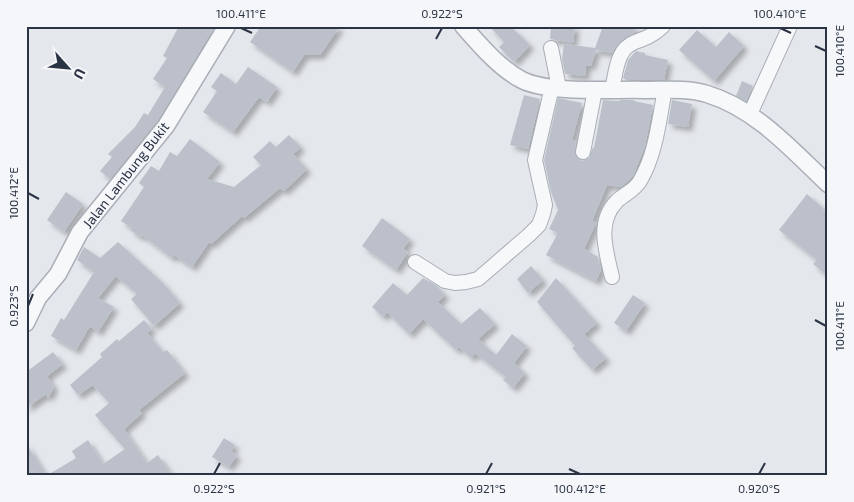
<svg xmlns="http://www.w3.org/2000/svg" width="854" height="502" viewBox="0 0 854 502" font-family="'Exo 2',sans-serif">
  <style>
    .building { fill: #bbc0ca; filter: url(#shadow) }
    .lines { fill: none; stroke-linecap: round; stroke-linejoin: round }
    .minor-casing { stroke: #a9aeb7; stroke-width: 16 }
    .tertiary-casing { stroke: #a9aeb7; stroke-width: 19 }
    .minor { stroke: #f7f8fa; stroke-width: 14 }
    .tertiary { stroke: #f7f8fa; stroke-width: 16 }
    .ticks { fill: none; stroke: #2b3445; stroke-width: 2 }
    .labels { text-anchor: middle; stroke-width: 4; stroke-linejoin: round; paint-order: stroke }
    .street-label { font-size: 14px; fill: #2b3445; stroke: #f4f6f9 }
    .neatline { fill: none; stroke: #2b3445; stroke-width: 2 }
    .ticks-label { font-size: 12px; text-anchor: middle; fill: #2b3445 }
  </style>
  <defs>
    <filter id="shadow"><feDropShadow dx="4.5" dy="4.5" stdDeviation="2.5" flood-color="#0004"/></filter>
  </defs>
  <rect width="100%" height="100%" fill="#e4e7ec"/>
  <path class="building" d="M179,26h36l-57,94 -48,59 -10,-8 12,-14 -4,-3 27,-27 9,-14 4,2 17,-28 -12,-8 14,-21 -4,-2z
    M261,26h79l-20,29h-16l-11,17 -43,-30z
    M489,26h21l20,19 -16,17 -15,-15 5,-5z
    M551,26h24l-2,17 -23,-4z
    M603,26h33l-3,8 -15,10 -6,9 -16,-3 -5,16 -5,-1 -1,11 -20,-2 -3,-15 2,-15 31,4z
    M697,30l19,17 13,-15 15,14 -30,35 -35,-31z
    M636,51l9,2v2l23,5 -4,20 -25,-1v1h-13l-3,-2 5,-18z
    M248,67l29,20 -10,15 -8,-5 -26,35 -30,-20 14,-21 -6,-4 10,-14 15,11z
    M742,81l11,5 -7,15 -10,-5z
    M524,95l16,4 -12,50 -18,-4z
    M558,98l24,5 -10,37 4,1 -1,14 7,6 7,-3 4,-11 1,1 9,-48 16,1 1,-1h14v1l19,4 -8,41 -12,30 -12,11 -14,-2 -15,36 4,2 -12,26 14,8 3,13 -5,11 -50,-26 12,-22 -9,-4 9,-19 -7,-18 -7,-32z
    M672,100l20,4 -4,23 -20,-3z
    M289,135l12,12 -8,7 14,15 -23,22 -4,-3 -36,30 -2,-2 -31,28 -2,-2 -17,25 -18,-12 -2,3 -30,-23 -1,2 -11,-7 2,-2 -11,-7 23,-34 -5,-4 12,-17 8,5 11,-19 7,4 13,-17 30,23 -13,17 27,8 27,-22 -8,-8 17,-16 6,6z
    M66,192l17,12 -19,28 -17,-12z
    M807,194l17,15 -2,2 6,5v60l-15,-12 4,-4 -38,-30z
    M382,218l28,21 -7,10 5,3 -12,18 -34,-24z
    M118,242l44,40 18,21 -26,23 -23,-27 6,-5 -21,-18 -18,22 16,9 -16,25 -8,-6 -14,24 -25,-14 10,-18 3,2 30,-48 -17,-12 7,-13 16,11z
    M531,266l12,14 -15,13 -11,-14z
    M423,278l13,7 9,10 -7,7 23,22 19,-16 15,16 -17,15 18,16 16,-21 15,12 -13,17 11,10 -12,15 -10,-8 3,-3 -31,-24 -4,5 -12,-11 -3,3 -33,-31 -14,15 -22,-22 -4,5 -11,-10 21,-24 14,12z
    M556,278l41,45 -13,11 22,24 -14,12 -20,-22 3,-2 -38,-44z
    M633,295l12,8 -19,28 -12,-8z
    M144,320l8,9 -5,4 16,19 4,-2 18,23 -46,37 3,3 -18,16 23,34 11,-8 14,21h-146v-33l20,33 30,-18 -4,-7 16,-11 15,24 22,-15 -30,-34 14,-12 -16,-18 -15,10 -8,-10 32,-28 -2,-3 17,-15 2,2z
    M53,352l10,12 -16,12 7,11 -6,11 -2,-4 -20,14v-36z
    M224,438l11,7 -4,6 6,4 -8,12 -17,-10z"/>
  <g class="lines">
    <defs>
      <path id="minor" d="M551,48l8,40
        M612,90c4,-17 4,-41 23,-48 11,-4 19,-7 28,-16
        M750,114l40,-88
        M583,152l12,-62
        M415,262l30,19 10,2 11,-1 12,-3 51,-44 10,-10 4,-11 2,-9 -10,-45 17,-73
        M612,277c-6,-26 -16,-55 5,-76 7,-7 17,-10 23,-20 16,-27 19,-61 25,-92"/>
      <path id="tertiary" d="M463,26c17,19 36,42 59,54 28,14 92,9 124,10 21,0 41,-2 61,4 49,15 84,55 121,90
        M26,323l12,-25 20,-24 22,-42 86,-106 61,-100"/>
    </defs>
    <use href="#minor" class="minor-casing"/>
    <use href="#tertiary" class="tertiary-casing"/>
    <use href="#minor" class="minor"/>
    <use href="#tertiary" class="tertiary"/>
  </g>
  <path class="ticks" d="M241,28l11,5M780,28l11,5M436,39l6,-11M815,46l11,5M28,193l11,6M28,306l5,-12M815,320l11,6M569,469l11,5M214,474l6,-11M486,474l6,-11M759,474l6,-11"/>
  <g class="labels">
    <g class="street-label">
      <text transform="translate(126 175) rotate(-52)" y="5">Jalan Lambung Bukit</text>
    </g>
  </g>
  <rect width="854" height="502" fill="none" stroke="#f4f6f9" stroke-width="55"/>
  <g transform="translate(68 68) rotate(117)" stroke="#f4f6f9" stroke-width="4" paint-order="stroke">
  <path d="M0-4L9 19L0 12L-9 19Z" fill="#2b3445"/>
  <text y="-8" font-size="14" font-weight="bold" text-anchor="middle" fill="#2b3445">U</text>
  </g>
  <rect x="28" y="28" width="798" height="446" class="neatline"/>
  <g class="ticks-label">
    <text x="241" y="18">100.411°E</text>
    <text x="442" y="18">0.922°S</text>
    <text x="780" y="18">100.410°E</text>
    <text transform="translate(840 51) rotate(-90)" y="4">100.410°E</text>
    <text transform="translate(14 193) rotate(-90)" y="4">100.412°E</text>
    <text transform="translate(14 306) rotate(-90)" y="4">0.923°S</text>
    <text transform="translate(840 326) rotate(-90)" y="4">100.411°E</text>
    <text x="214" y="493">0.922°S</text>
    <text x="486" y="493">0.921°S</text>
    <text x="580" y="493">100.412°E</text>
    <text x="759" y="493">0.920°S</text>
  </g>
</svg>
